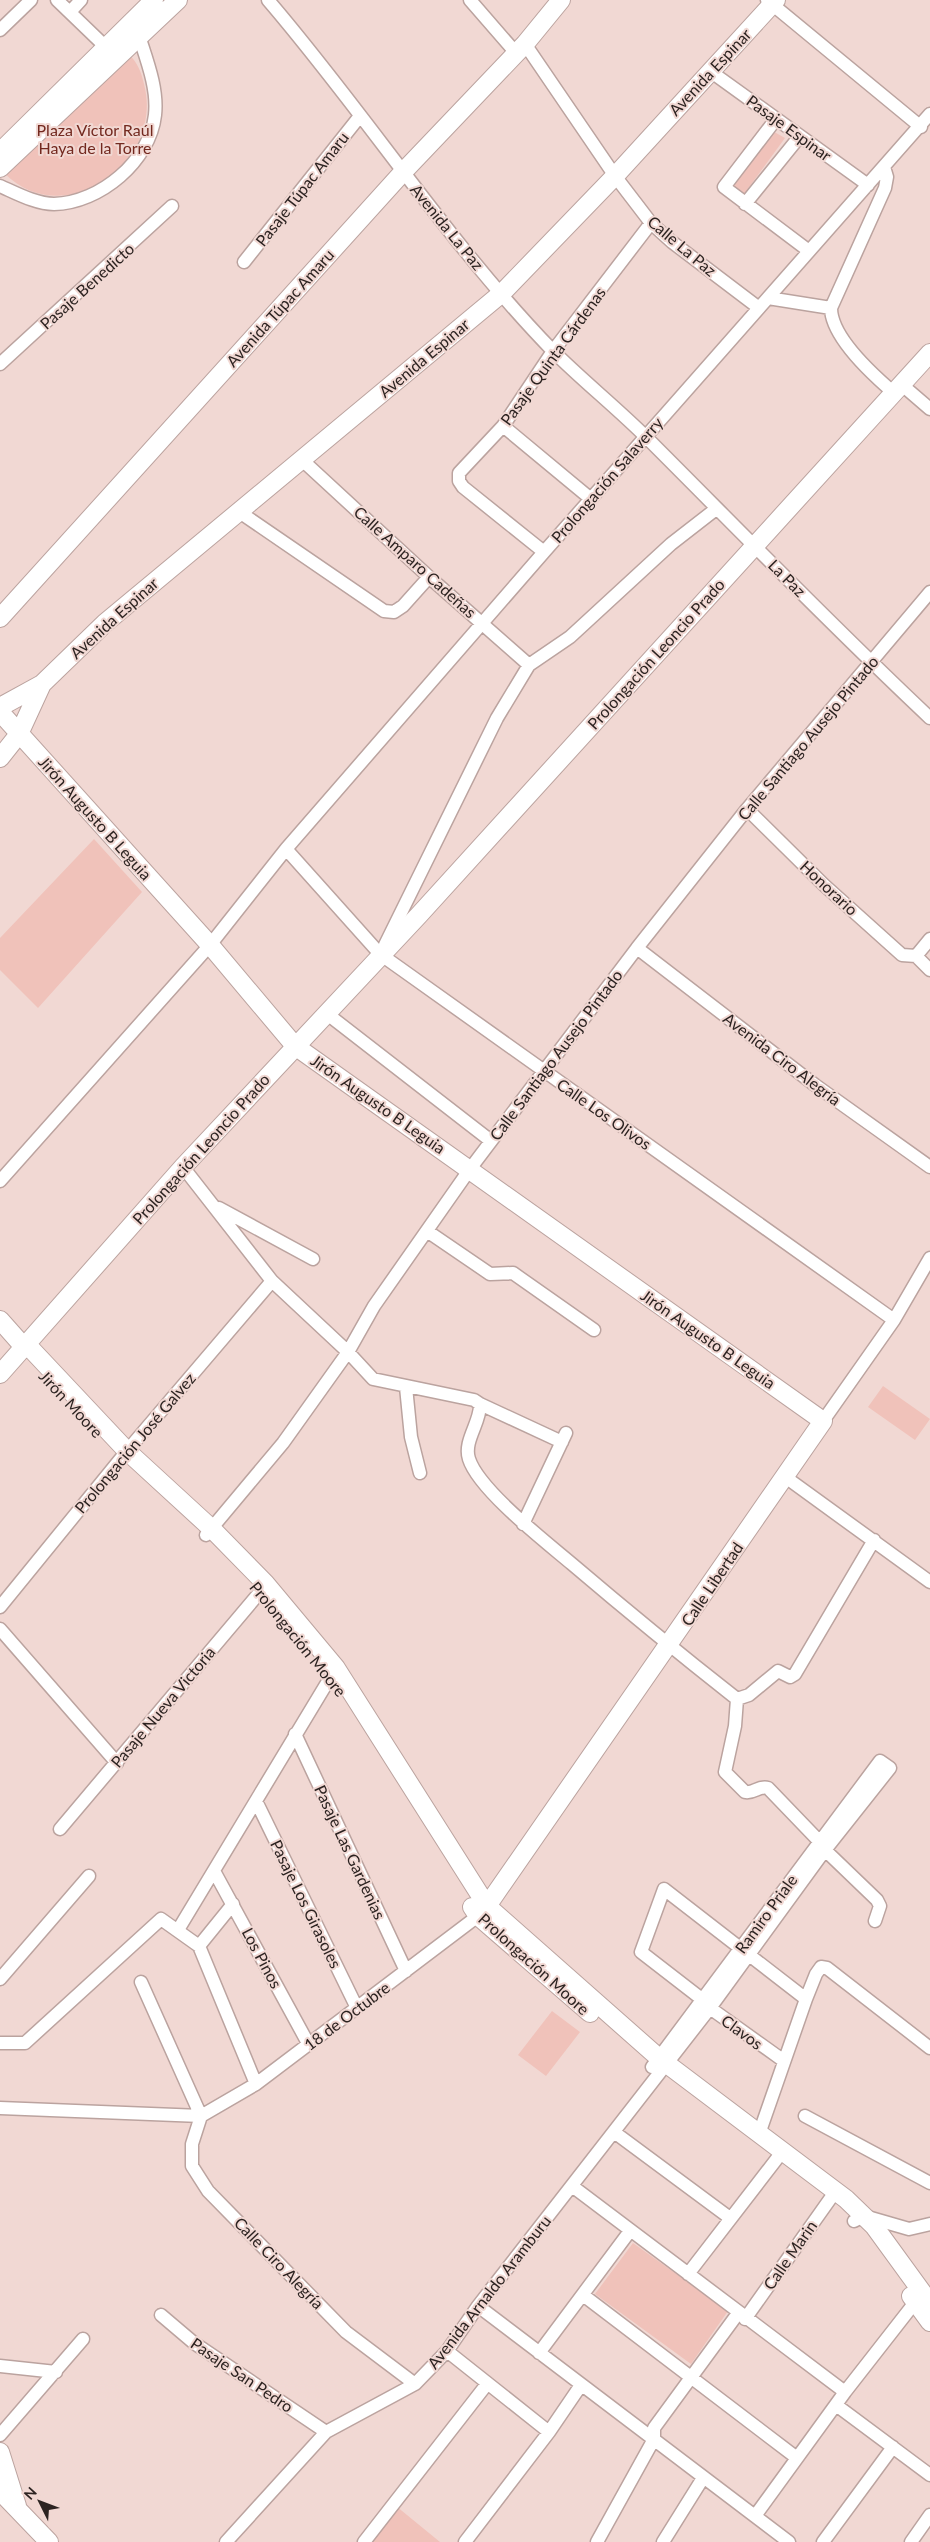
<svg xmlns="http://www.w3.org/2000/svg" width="930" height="2542" viewBox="0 0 930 2542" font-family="Lato,sans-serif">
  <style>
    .green { fill: #f0c2ba }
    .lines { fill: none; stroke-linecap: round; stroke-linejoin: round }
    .street-casing { stroke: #bba39f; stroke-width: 15 }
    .secondary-casing { stroke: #bba39f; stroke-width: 20 }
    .street { stroke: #fff; stroke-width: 12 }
    .secondary { stroke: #fff; stroke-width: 18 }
    .labels { text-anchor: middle; stroke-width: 4; stroke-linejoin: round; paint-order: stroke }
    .street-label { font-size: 16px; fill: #2c2321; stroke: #f1d8d3 }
    .park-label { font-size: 16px; fill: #73291f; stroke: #f1d8d3 }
  </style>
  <rect width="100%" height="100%" fill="#f1d8d3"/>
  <path class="green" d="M129,54c9,10 12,17 15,30 21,78 -79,150 -140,89z
    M769,129l16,9 -41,56 -15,-10z
    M94,839l48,53 -104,116 -38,-38v-32z
    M883,1386l47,33 -15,21 -47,-33z
    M552,2011l28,21 -34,44 -28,-21z
    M633,2243l95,68 -37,53 -96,-70z
    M396,2506l44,36h-72z"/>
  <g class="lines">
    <defs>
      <path id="street" d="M57,0l54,52
        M268,0c98,114 180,243 285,351 30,30 64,57 94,87 94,94 186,189 283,280
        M470,0l46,53
        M767,0l154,127
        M70,12l11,-12
        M0,30l31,-30
        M525,44l90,132 36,47 21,19 87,66
        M710,71l158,114
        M776,119l-52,68 85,64
        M884,167l3,10 -2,11 -54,120c0,29 42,67 63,85
        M0,186c16,7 36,18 54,18 46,-1 96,-43 101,-89 3,-26 -8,-54 -16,-79l-4,-5
        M745,204l55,-68
        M244,262l116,-146
        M768,298l63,10
        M0,364l172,-158
        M901,384l29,25
        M503,426l88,73
        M301,459l128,118 100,88
        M238,511l146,100 10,1 9,-6 26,-29
        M544,552l-81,-65 -4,-6v-8l44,-47 50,-75 98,-128
        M747,809l77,76 78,70 14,1
        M286,849l94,105 514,366
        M385,945l112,-227 32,-53 41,-28 101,-93 45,-35
        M637,948l178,137 115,82
        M916,956l14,-17
        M916,956l14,14
        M326,1013l165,128
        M183,1167l89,114 76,71 25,27 101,21 6,4c1,18 -17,37 -11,55 10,31 77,83 103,105 54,46 109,91 165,135
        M0,1181l210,-236 76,-96 258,-297 386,-438
        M219,1208l94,51
        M427,1231l63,43 23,-1 81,57
        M406,1387l5,50 9,36
        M480,1404l82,38
        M823,1421l71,-101 36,-62
        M784,1476l146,106
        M523,1524l43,-91
        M206,1535l77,-92 65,-91 26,-46 96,-137 167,-221 110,-139 183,-217
        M0,1607l127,-156 145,-170
        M0,1629l117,134
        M737,1699l12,-4 29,-24 12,6 5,-3 79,-134
        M737,1699l-2,27 -10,46 20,20c9,2 14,-7 23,-4l51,53
        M295,1734l111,237
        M256,1801l101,207
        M60,1829l206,-244
        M825,1850l52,50 3,6 -5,15
        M214,1871l95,174
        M233,1904l-34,42 57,138
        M178,1930l158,-262
        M0,1979l89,-103
        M141,1982l60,134
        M0,2043h25l136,-124 38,27
        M784,2061l-74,-53 -7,-8 -62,-48 23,-63 142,110
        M0,2108l201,8
        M201,2116l-9,28v22l16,25 138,141 69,52
        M201,2116l55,-32 222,-168
        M805,2116l125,67
        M614,2132l116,86
        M759,2134l47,-135 10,-25 5,-7 6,1 103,80
        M572,2186l273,206
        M854,2221l10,-5 45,13 21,-5
        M688,2274l94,-122
        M583,2295l214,163
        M478,2306l311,236
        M161,2315l33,28 132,89
        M745,2319l90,-127
        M447,2351l102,81
        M539,2353l91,-122
        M0,2366l56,6
        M836,2405l94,70
        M0,2435l83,-96
        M755,2516l90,-124 75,-96
        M226,2542l100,-110 89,-48 32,-33 31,-45 232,-298 115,-158 65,-82 -10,-7 -228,306
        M364,2542l123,-158
        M465,2542l84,-110 32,-47
        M597,2542l57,-103v-11l85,-116
        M663,2542l40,-64
        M823,2542l70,-95
        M911,2542l19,-27"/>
      <path id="secondary" d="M0,152l154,-152
        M0,168l178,-168
        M0,618l403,-446 122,-128 36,-44
        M0,707l42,-23 63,-61 397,-330 113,-117 161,-176
        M0,712l210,233 85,101 528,375 -336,485 -9,10
        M0,758l19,-24 23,-50
        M0,1320l24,27 8,3 95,101 85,78 53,54 71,85 151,238 172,152 187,141 28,27 56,77
        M0,1374l183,-207 236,-252 511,-562
        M472,1907l6,9 112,97
        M911,2296l19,26
        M0,2452l17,54
        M0,2491l49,51"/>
    </defs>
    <use href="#street" class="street-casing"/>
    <use href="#secondary" class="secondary-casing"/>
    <use href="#street" class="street"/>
    <use href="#secondary" class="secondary"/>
  </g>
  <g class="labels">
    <g class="street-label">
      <text transform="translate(710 72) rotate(-47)" y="6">Avenida Espinar</text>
      <text transform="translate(789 128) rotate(36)" y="6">Pasaje Espinar</text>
      <text transform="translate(302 189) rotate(-52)" y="6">Pasaje Túpac Amaru</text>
      <text transform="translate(447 227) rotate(51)" y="6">Avenida La Paz</text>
      <text transform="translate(682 246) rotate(40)" y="6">Calle La Paz</text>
      <text transform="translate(87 286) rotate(-42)" y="6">Pasaje Benedicto</text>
      <text transform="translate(280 308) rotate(-48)" y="6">Avenida Túpac Amaru</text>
      <text transform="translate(553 356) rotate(-54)" y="6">Pasaje Quinta Cárdenas</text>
      <text transform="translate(424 358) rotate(-40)" y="6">Avenida Espinar</text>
      <text transform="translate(607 480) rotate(-49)" y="6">Prolongación Salaverry</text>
      <text transform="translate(415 562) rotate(42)" y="6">Calle Amparo Cadeñas</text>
      <text transform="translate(787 578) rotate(45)" y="6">La Paz</text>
      <text transform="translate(114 618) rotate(-42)" y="6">Avenida Espinar</text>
      <text transform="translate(656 654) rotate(-48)" y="6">Prolongación Leoncio Prado</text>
      <text transform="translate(808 738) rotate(-50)" y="6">Calle Santiago Ausejo Pintado</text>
      <text transform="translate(95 818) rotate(48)" y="6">Jirón Augusto B Leguia</text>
      <text transform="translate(829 888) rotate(43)" y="6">Honorario</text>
      <text transform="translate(556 1055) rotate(-53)" y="6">Calle Santiago Ausejo Pintado</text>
      <text transform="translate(782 1059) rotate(37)" y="6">Avenida Ciro Alegría</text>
      <text transform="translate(378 1104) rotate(35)" y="6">Jirón Augusto B Leguia</text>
      <text transform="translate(604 1114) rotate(35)" y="6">Calle Los Olivos</text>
      <text transform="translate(201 1149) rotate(-48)" y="6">Prolongación Leoncio Prado</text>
      <text transform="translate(708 1339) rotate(35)" y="6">Jirón Augusto B Leguia</text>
      <text transform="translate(71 1404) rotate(47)" y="6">Jirón Moore</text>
      <text transform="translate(135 1443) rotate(-50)" y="6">Prolongación José Galvez</text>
      <text transform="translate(712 1584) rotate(-56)" y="6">Calle Libertad</text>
      <text transform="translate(298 1639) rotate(51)" y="6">Prolongación Moore</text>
      <text transform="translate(163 1707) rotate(-50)" y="6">Pasaje Nueva Victoria</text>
      <text transform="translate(350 1852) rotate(65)" y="6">Pasaje Las Gardenias</text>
      <text transform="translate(306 1904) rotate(64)" y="6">Pasaje Los Girasoles</text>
      <text transform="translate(766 1914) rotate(-54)" y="6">Ramiro Priale</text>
      <text transform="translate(262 1958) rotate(62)" y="6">Los Pinos</text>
      <text transform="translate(534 1964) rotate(42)" y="6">Prolongación Moore</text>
      <text transform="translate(347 2016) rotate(-37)" y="6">18 de Octubre</text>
      <text transform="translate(742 2032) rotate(36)" y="6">Clavos</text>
      <text transform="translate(790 2255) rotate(-55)" y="6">Calle Marin</text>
      <text transform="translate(279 2263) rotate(46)" y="6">Calle Ciro Alegría</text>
      <text transform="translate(489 2292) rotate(-52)" y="6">Avenida Arnaldo Aramburu</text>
      <text transform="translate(242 2375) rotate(34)" y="6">Pasaje San Pedro</text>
    </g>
    <g class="park-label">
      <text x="95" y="136">Plaza Víctor Raúl<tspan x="95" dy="18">Haya de la Torre</tspan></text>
    </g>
  </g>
  <g transform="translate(40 2502) rotate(312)" stroke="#f1d8d3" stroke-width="4" paint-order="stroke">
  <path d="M0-4L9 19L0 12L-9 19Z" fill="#2c2321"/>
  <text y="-8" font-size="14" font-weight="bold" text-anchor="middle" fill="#2c2321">N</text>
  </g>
</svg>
